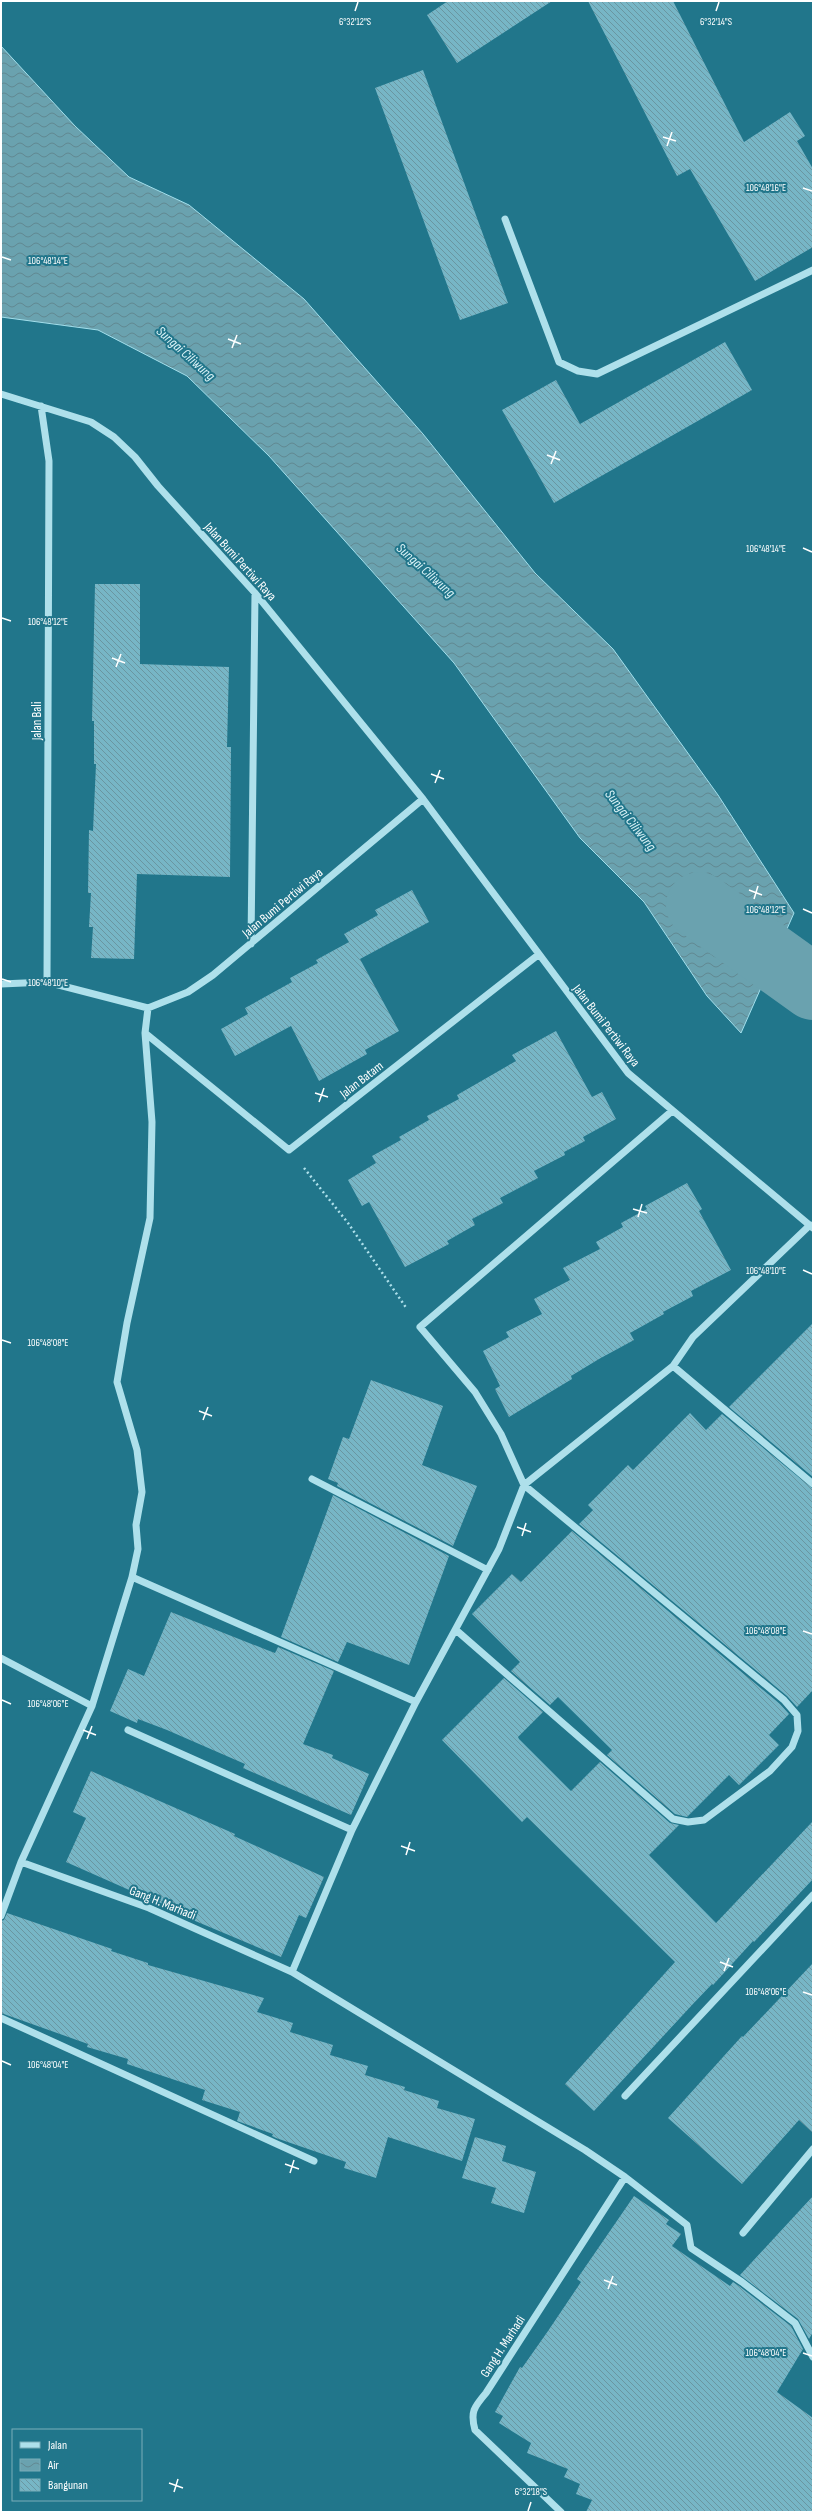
<svg xmlns="http://www.w3.org/2000/svg" width="814" height="2513" viewBox="0 0 814 2513" font-family="'Sofia Sans Condensed',sans-serif">
  <style>
    .water { fill: url(#water-waves); stroke: #a2dfec }
    .lines { fill: none; stroke-linecap: round; stroke-linejoin: round }
    .river { stroke: #6aa2af; stroke-width: 66 }
    .building { fill: url(#building-back-hatch) }
    .path { stroke: #aee0eb; stroke-width: 2.5; stroke-dasharray: 2 3; stroke-linecap: butt }
    .minor { stroke: #aee0eb; stroke-width: 7 }
    .ticks { fill: none; stroke: #fff; stroke-width: 1.5 }
    .labels { text-anchor: middle; stroke-width: 4; stroke-linejoin: round; paint-order: stroke }
    .street-label { font-size: 13px; fill: #fff; stroke: #21768b }
    .water-label { font-size: 14px; font-style: italic; fill: #dcf4f8; stroke: #21768b }
    .ticks-label { font-size: 10px; text-anchor: middle; fill: #fff; stroke: #21768b; stroke-width: 4; stroke-linejoin: round; paint-order: stroke }
  </style>
  <defs>
    <pattern id="water-waves" width="16" height="10" patternUnits="userSpaceOnUse"><rect width="16" height="10" fill="#6aa2af"/><path d="M0 5q4-4 8 0t8 0" fill="none" stroke="#618891"/></pattern>
    <pattern id="building-back-hatch" width="6" height="6" patternUnits="userSpaceOnUse"><rect width="6" height="6" fill="#77b6c6"/><path d="M-1 5l2 2M0 0l6 6M5-1l2 2" fill="none" stroke="#6a96a1"/></pattern>
  </defs>
  <rect width="100%" height="100%" fill="#21768b"/>
  <path class="water" d="M1,46l74,80 54,51 60,28 115,94 119,135 112,139 78,76 105,146 76,118 -53,120 -34,-37 -63,-94 -64,-64 -126,-175 -185,-207 -82,-80 -89,-46 -97,-13z"/>
  <g class="lines">
    <path class="river" d="M699,905l114,82"/>
  </g>
  <path class="building" d="M448,1h104l-95,62 -30,-48z
    M588,1h85l71,141 46,-30 15,24 -8,5 16,28v78l-58,34 -65,-112 -13,7z
    M423,70l85,233 -48,17 -85,-232z
    M725,342l27,48 -198,113 -52,-93 54,-30 24,44z
    M95,584h45v80l89,3 -2,80h4l-1,130 -93,-3 -3,85 -43,-1 2,-31h-4l2,-34h-3l1,-63 4,1 3,-67h-2v-43h-2z
    M412,890l17,32 -69,37 39,72 -34,19 2,4 -48,27 -28,-55 -56,30 -14,-27 27,-15 -3,-6 47,-26 -2,-4 28,-15 -2,-3 33,-18 -5,-8 34,-19 -3,-5z
    M556,1031l36,66 10,-5 14,27 -33,18 2,4 -21,11 1,3 -31,16 4,7 -38,20 3,5 -31,16 3,6 -28,16 2,3 -44,23 -36,-65 -7,4 -14,-26 28,-17 -4,-7 29,-16 -2,-3 30,-17 -2,-4 32,-17 -2,-4 59,-34 -4,-6z
    M687,1183l15,26 -3,2 32,59 -40,21 2,5 -30,16 1,2 -34,19 4,7 -35,19 -28,17 1,3 -63,38 -14,-28 5,-3 -17,-35 26,-14 -3,-5 36,-18 -8,-15 36,-19 -7,-12 37,-19 -4,-7 27,-15 -2,-4 26,-14 -2,-3z
    M813,1323v154l-84,-70z
    M371,1380l72,26 -21,59 55,21 -24,60 -116,-60 1,-3 -10,-4 15,-42 6,2z
    M690,1413l16,17 16,-16 91,75v201l-16,17 -10,-11 -208,-172 14,-14 -5,-5 40,-40 5,5z
    M333,1495l116,61 -40,109 -62,-23 -9,20 -57,-25z
    M572,1531l208,173 9,10 -20,21 10,10 -40,40 -10,-10 -42,42 -12,-3 -68,-59 5,-5 -54,-53 -8,8 -39,-34 9,-9 -48,-48 40,-40 9,8z
    M171,1612l96,38 8,3 3,-6 56,24 -31,73 30,11 -1,3 37,16 -18,41 -108,-47 2,-4 -78,-34 -29,-11 -1,4 -27,-12 18,-42 16,7z
    M504,1678l39,34 -25,25 1,2 52,52 29,-29 70,61 9,2 -30,30 67,68 97,-102v58l-59,63 -1,-1 -40,44 -1,-1 -20,21 -98,106 -29,-27 110,-122 -148,-145 -5,5 -80,-82z
    M91,1771l144,63 -1,2 90,41 -18,41 -7,-3 -18,42 -119,-50 -35,-18 -61,-27 20,-44 -13,-6z
    M7,1913l105,36 -1,2 37,12v2l116,33 -7,14 36,11 -3,9 43,13 -3,10 38,11 -3,9 40,12 -1,3 35,11 -2,7 38,11 -13,42 -74,-24 -12,41 -32,-10 2,-6 -70,-24 -4,-2 1,-2 -36,-13 3,-9 -38,-12 3,-10 -78,-26 1,-5 -41,-12 1,-3 -87,-31v-92l3,-1z
    M813,1963v170l-14,-13 -57,64 -74,-66 74,-82 1,1z
    M475,2137l31,9 -4,15 34,11 -12,41 -33,-10 5,-15 -34,-10z
    M634,2196l35,24 -3,4 15,10 -9,12 58,40 3,-4 6,4 52,40 12,23 -26,43 36,26v94h-227l6,-12 -16,-6 4,-10 -16,-7 4,-8 -41,-16 4,-10 -32,-20 4,-7 -8,-4 25,-45 2,1 26,-37 33,-49 -4,-3z
    M813,2196v136l-4,7 -11,-20 -58,-44z"/>
  <g class="lines">
    <path class="path" d="M304,1168l44,55 59,86"/>
    <path class="minor" d="M505,219l54,143 19,9 19,3 216,-104
      M1,394l90,28 23,15 21,20 23,29 97,107 168,206 205,274 185,155
      M41,406l8,55 -2,521
      M251,944l4,-351
      M1,984l46,-2 101,26
      M148,1008l-3,25 144,117 249,-195
      M148,1008l40,-16 25,-17 210,-176
      M673,1366l140,118
      M312,1479l176,91
      M132,1577l284,125
      M456,1630l217,189 15,3 16,-2 66,-49 22,-24 6,-16 -1,-16 -13,-15 -260,-215 -23,-51 -26,-42 -55,-65 252,-216
      M1,1658l91,48
      M128,1730l224,100
      M21,1862l128,46 143,64 293,178 40,27 62,48 4,23 51,34 53,41 18,34
      M1,1916l20,-54 71,-156 40,-129 6,-28 -2,-24 6,-33 -5,-42 -20,-68 10,-59 23,-105 2,-96 -7,-89
      M292,1972l60,-142 64,-128 83,-153 25,-64 149,-119 20,-29 117,-112
      M1,2018l313,143
      M625,2096l188,-201
      M743,2233l70,-84
      M561,2512l-86,-82c-5,-18 -1,-23 11,-37l139,-216"/>
  </g>
  <path class="ticks" d="M355,11l3,-9M716,11l3,-9M663,137l13,4M667,146l5,-14M803,188l9,3M2,257l9,3M228,339l13,5M232,348l5,-13M547,455l13,5M551,464l5,-13M803,548l9,4M2,618l9,3M112,658l13,5M116,667l5,-13M431,774l13,5M435,783l5,-13M749,890l13,5M754,899l4,-13M803,909l9,4M2,979l9,3M315,1093l13,4M319,1102l5,-14M633,1209l14,4M638,1217l4,-13M803,1270l9,4M2,1340l9,3M199,1411l13,5M203,1420l5,-13M517,1527l14,5M522,1536l4,-13M803,1631l9,3M2,1700l9,4M83,1730l13,5M87,1739l5,-13M401,1846l14,5M406,1855l4,-13M720,1962l13,5M724,1971l5,-13M803,1992l9,3M2,2061l9,4M285,2164l14,5M290,2173l4,-13M604,2280l13,5M608,2289l5,-13M803,2353l9,3M169,2483l14,5M174,2492l4,-13M528,2511l3,-9"/>
  <g class="labels">
    <g class="street-label">
      <text transform="translate(241 561) rotate(48)" y="5">Jalan Bumi Pertiwi Raya</text>
      <text transform="translate(36 721) rotate(-90)" y="5">Jalan Bali</text>
      <text transform="translate(282 902) rotate(-40)" y="5">Jalan Bumi Pertiwi Raya</text>
      <text transform="translate(607 1025) rotate(52)" y="5">Jalan Bumi Pertiwi Raya</text>
      <text transform="translate(361 1079) rotate(-38)" y="5">Jalan Batam</text>
      <text transform="translate(163 1902) rotate(22)" y="5">Gang H. Marhadi</text>
      <text transform="translate(502 2346) rotate(-57)" y="5">Gang H. Marhadi</text>
    </g>
    <g class="water-label">
      <text transform="translate(186 353) rotate(42)" y="5">Sungai Ciliwung</text>
      <text transform="translate(426 570) rotate(42)" y="5">Sungai Ciliwung</text>
      <text transform="translate(631 820) rotate(52)" y="5">Sungai Ciliwung</text>
    </g>
  </g>
  <g class="ticks-label">
    <text x="355" y="25">6°32'12"S</text>
    <text x="716" y="25">6°32'14"S</text>
    <text x="766" y="191">106°48'16"E</text>
    <text x="48" y="264">106°48'14"E</text>
    <text x="766" y="552">106°48'14"E</text>
    <text x="48" y="625">106°48'12"E</text>
    <text x="766" y="913">106°48'12"E</text>
    <text x="48" y="986">106°48'10"E</text>
    <text x="766" y="1274">106°48'10"E</text>
    <text x="48" y="1346">106°48'08"E</text>
    <text x="766" y="1634">106°48'08"E</text>
    <text x="48" y="1707">106°48'06"E</text>
    <text x="766" y="1995">106°48'06"E</text>
    <text x="48" y="2068">106°48'04"E</text>
    <text x="766" y="2356">106°48'04"E</text>
    <text x="531" y="2495">6°32'18"S</text>
  </g>
  <rect width="814" height="2513" fill="none" stroke="#ffffff" stroke-width="4"/>
  <rect x="12" y="2429" width="130" height="72" fill="#21768b" stroke="#7aadb9"/>
  <rect x="20" y="2442" width="20" height="6" fill="#aee0eb" stroke="#7aadb9"/>
  <text x="48" y="2449" font-size="12" fill="#ffffff">Jalan</text>
  <rect x="20" y="2459" width="20" height="12" fill="url(#water-waves)" stroke="#7aadb9"/>
  <text x="48" y="2469" font-size="12" fill="#ffffff">Air</text>
  <rect x="20" y="2479" width="20" height="12" fill="url(#building-back-hatch)" stroke="#7aadb9"/>
  <text x="48" y="2489" font-size="12" fill="#ffffff">Bangunan</text>
</svg>
